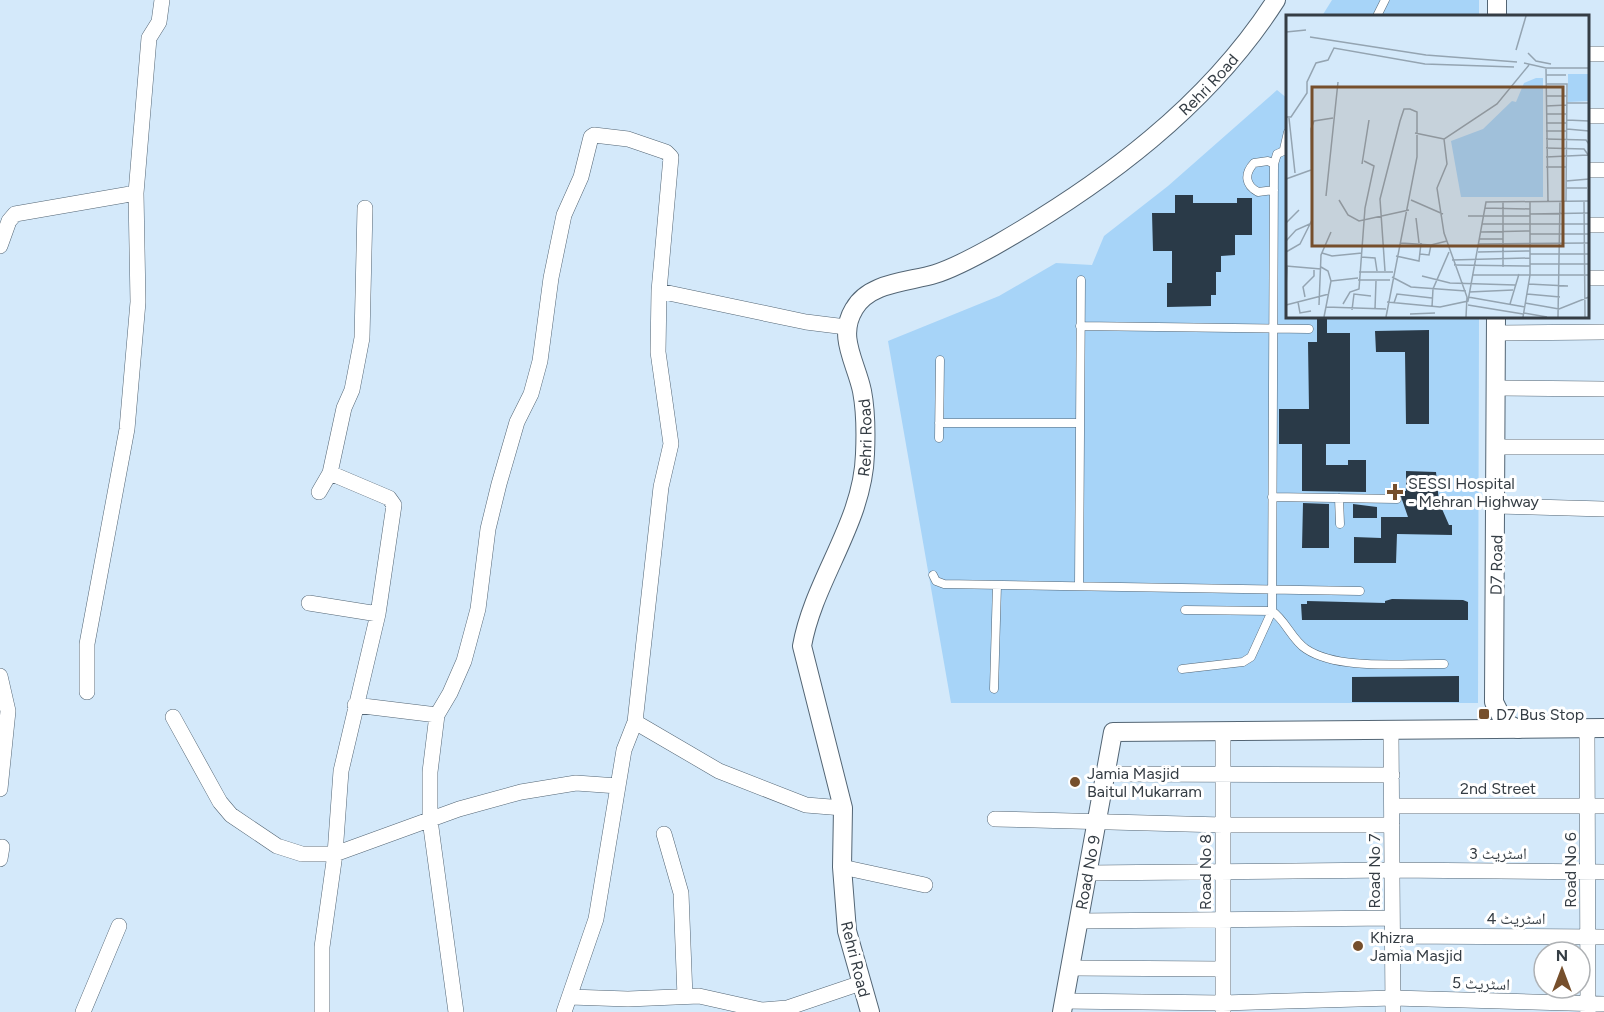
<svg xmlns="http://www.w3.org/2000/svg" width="1604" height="1012" viewBox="0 0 1604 1012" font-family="Figtree,'Noto Naskh Arabic',sans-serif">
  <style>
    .grass { fill: #a7d4f8 }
    .building { fill: #2a3a48 }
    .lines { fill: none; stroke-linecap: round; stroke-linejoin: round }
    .service-casing { stroke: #536574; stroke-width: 9 }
    .minor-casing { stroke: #536574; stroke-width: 16 }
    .tertiary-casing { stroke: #536574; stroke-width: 20 }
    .service { stroke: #fff; stroke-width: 8 }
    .minor { stroke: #fff; stroke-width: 15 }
    .tertiary { stroke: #fff; stroke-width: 18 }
    .poi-dot { fill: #764f2c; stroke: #fff; stroke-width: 2 }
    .labels { text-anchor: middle; stroke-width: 6; stroke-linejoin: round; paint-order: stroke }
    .street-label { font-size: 16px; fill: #353d44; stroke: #fff }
    .poi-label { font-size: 16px; fill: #353d44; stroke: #fff; text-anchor: start }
    .inset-road { fill: none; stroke: #94a4b1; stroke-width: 1.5 }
    .view { fill: #764f2c; fill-opacity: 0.15; stroke: #764f2c; stroke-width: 3 }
    .inset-edge { fill: none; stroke: #353d44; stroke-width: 3 }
  </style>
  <rect width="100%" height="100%" fill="#d4e9fa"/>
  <path class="grass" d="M1332,0h147v16h-157z
    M1277,90l11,9v217l191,1 -1,386h-527l-63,-362 111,-45 57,-33 36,2 12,-29 64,-50z"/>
  <path class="building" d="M1175,195h18v8h44v-5h15v37h-17v20l-14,1v16h-5v23h-5v11l-44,1v-24h5v-32h-19l-1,-38h23z
    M1317,316h10v17h23v111h-24v21h22v-5h18v32l-64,-1v-47h-23v-35h30l-1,-67h9z
    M1429,330v94h-23l-1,-72h-29l-1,-21z
    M1406,471l30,1 3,30 10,23h3v10l-55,-1 -1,29h-42v-26l27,1v-21h27l-9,-26h7z
    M1303,503l26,1v44h-27z
    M1353,504l24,3v11h-24z
    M1392,599l71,1 5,2v18h-166l-1,-16h6v-3l78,2v-2z
    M1459,676v26h-107v-25z"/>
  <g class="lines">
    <defs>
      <path id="service" d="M1377,16l8,-16
        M1284,149l4,-17
        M1274,190l-16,2c-13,-7 -14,-18 -4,-29l14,-2 6,3
        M1080,326l229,3
        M939,423h141
        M939,438l1,-78
        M1272,497l125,2
        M1339,498l1,26
        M933,575l3,6 8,3 416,7
        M1079,586l2,-306
        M1185,610l87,1c14,10 20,29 34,38 33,22 99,14 138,15
        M1182,669l61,-7 8,-5 21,-46 2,-447 3,-10 11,-5
        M994,689l3,-104"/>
      <path id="minor" d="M1588,54h16
        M1588,116h16
        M1588,170h16
        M1588,225h16
        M0,246l9,-25 6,-7 121,-21
        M1588,278h16
        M659,291l147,31 40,5
        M1496,333l108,-1
        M1496,388l108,1
        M1497,447h107
        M319,492l11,-19 14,-65 8,-18 10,-52 3,-130
        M1496,506l108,3
        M309,603l69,11
        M0,676l8,35 -8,78
        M87,692v-48l40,-215 11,-127 -2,-109 13,-155 10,-16 3,-22
        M355,705l82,10
        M173,717l47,85 11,13 46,31 25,8h33l124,-45 62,-17 55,-9 42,3
        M635,722l84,49 87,34 37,3
        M1587,728l1,284
        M1391,731l2,281
        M1105,774l287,1
        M1392,806h212
        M995,819l228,6h169
        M664,834l17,59 4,104
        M0,859l2,-12
        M842,867l83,18
        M1086,873l306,-3 212,2
        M1078,921l314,-3
        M1392,936l212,1
        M1069,968l154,1
        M570,997l58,2 71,-3 63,14 25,-2 74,-25
        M1063,1001l160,2 170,-5 211,6
        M1223,1011v-279
        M83,1012l36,-86
        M322,1012v-65l13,-93 6,-83 37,-157 16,-109 -5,-7 -59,-25
        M456,1012l-26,-192v-48l7,-57 13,-22 14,-32 14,-52 10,-80 11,-45 18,-62 14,-28 9,-33 11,-83 13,-63 17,-38 10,-40 3,-2 34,4 38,13 5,5 -12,134 -1,61 13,92 -10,43 -26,235 -11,28 -28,169 -32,93"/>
      <g id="tertiary">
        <path d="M1497,16v-16"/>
        <path d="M1496,316l-2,386 10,20 14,7"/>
        <path id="s1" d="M870,1012l-23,-81 -5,-64 1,-59 -41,-162c12,-67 61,-123 63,-192 1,-22 1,-42 -3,-63 -6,-29 -25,-54 -8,-82 15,-27 55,-27 81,-35 20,-6 43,-19 61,-29 108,-62 212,-139 280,-245"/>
        <path id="s2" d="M1062,1012l51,-280 491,-4"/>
      </g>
    </defs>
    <use href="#service" class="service-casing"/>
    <use href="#minor" class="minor-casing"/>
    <use href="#tertiary" class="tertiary-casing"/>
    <use href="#service" class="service"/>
    <use href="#minor" class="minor"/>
    <use href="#tertiary" class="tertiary"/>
  </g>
  <g class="poi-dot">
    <path d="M1392 483h6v6h6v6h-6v6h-6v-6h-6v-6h6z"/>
    <rect x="1478" y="708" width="12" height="12" rx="3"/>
    <circle cx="1075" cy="782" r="6"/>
    <circle cx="1358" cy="946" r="6"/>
  </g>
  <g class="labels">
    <g class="street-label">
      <text dy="6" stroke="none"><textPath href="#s1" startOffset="1152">Rehri Road</textPath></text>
      <text dy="6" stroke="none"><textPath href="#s1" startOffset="594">Rehri Road</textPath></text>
      <text transform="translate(1496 565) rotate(-89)" y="6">D7 Road</text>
      <text x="1498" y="794">2nd Street</text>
      <text x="1498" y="859">اسٹریٹ 3</text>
      <text transform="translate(1570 870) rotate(-90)" y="6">Road No 6</text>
      <text transform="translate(1374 871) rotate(-90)" y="6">Road No 7</text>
      <text dy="6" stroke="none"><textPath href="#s2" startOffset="142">Road No 9</textPath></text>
      <text transform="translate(1205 872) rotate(-90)" y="6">Road No 8</text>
      <text x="1516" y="924">اسٹریٹ 4</text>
      <text transform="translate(856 959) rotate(76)" y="6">Rehri Road</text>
      <text transform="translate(1481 983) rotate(2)" y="6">اسٹریٹ 5</text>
    </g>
    <g class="poi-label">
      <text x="1408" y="489">SESSI Hospital<tspan x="1408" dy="18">- Mehran Highway</tspan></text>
      <text x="1496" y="720">D7 Bus Stop</text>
      <text x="1087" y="779">Jamia Masjid<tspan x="1087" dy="18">Baitul Mukarram</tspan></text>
      <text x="1370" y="943">Khizra<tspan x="1370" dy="18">Jamia Masjid</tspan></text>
    </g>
  </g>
  <g transform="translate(1286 15)">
    <rect width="303" height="303" fill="#d4e9fa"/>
    <path d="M250,63h7v119h-82l-10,-56 32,-12 29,-28 4,1 8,-19z" fill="#a7d4f8"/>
    <path d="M282,59h21v27l-21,1z" fill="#a7d4f8"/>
    <path class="inset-road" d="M0,17l20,-2M24,22l116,18 91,7M230,35l10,-34M242,38l8,8 15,3M238,48l22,5h43M260,54l2,132M260,60h20M260,69h21l-1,117M260,81h21M281,88h22M260,91l21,-1M260,99h21M0,102h5l16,-24v-11l9,-19 12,-3 6,-12 91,16 89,3M3,103l6,55M281,105l22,1M260,108h21M281,114l22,2M260,116h21M129,118l29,6M260,124l40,1 3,4M260,133l38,1 5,7M260,142l42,-2M76,149l7,-44M260,152h20M0,164l25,-9M280,166l23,-2M280,173h21M40,181l12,-114M53,185l9,15 11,6 50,-11M125,185l32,14M298,186l1,116M199,193l45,1M26,197l-1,-83 3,-8 19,-3M244,199l59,-1M182,201h62M130,203l3,25M0,208l13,-13M196,209h107M195,217l49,-1M244,219h59M193,224h24M0,226l10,-11 16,-7M115,228l30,2 16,-4M192,229l111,-1M0,237l14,-8 12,-24M192,237l52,-1M36,238l10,3 30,-3M134,239l9,1 2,-10M244,239h59M110,241l23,5 2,-18M75,242l14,1 2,13M166,245l78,-2M244,249h59M168,250l76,1M0,251l35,3M35,252l7,4 3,10 -7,36M217,252v-65M99,256l-5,-72 20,-78 4,-12h6l7,3v45l-31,160M73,257h34M186,260h117M136,261l28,7 65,2M106,262l19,10 55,4M72,265h32M45,266l27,-3M242,269l40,2M0,273l1,-21M183,277l44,-2M241,279l33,3M19,282l-2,-10 11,-11v-6M182,282l57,10M12,287l2,11 11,-2M101,287l53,5 28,-6 18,-99 103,-1M108,288l3,-9 35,4M239,288l34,6 30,-12M57,289l7,-12 9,-3 6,-81 9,-42 -10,-5M224,289l9,-30M0,290l43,-11M33,290l2,-50 10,-23M182,290l55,9M40,292l60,2M146,292l1,-18 16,-37M89,294l1,-28M66,295l2,-16 17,2M238,298l23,4M124,299l25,-1M180,302l1,-20 -23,-64 -7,-45 10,-24 -3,-25 53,-35 32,-39M237,302l7,-42v-73M272,302l2,-116"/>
    <path class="view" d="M26,72h251v159h-251z"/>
    <rect width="303" height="303" class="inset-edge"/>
  </g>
  <g transform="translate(1562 970)"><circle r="28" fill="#ffffff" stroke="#aeb1b4" stroke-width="1.5"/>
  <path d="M0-4.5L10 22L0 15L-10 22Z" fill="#764f2c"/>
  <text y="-9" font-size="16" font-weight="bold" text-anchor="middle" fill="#353d44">N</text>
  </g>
</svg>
